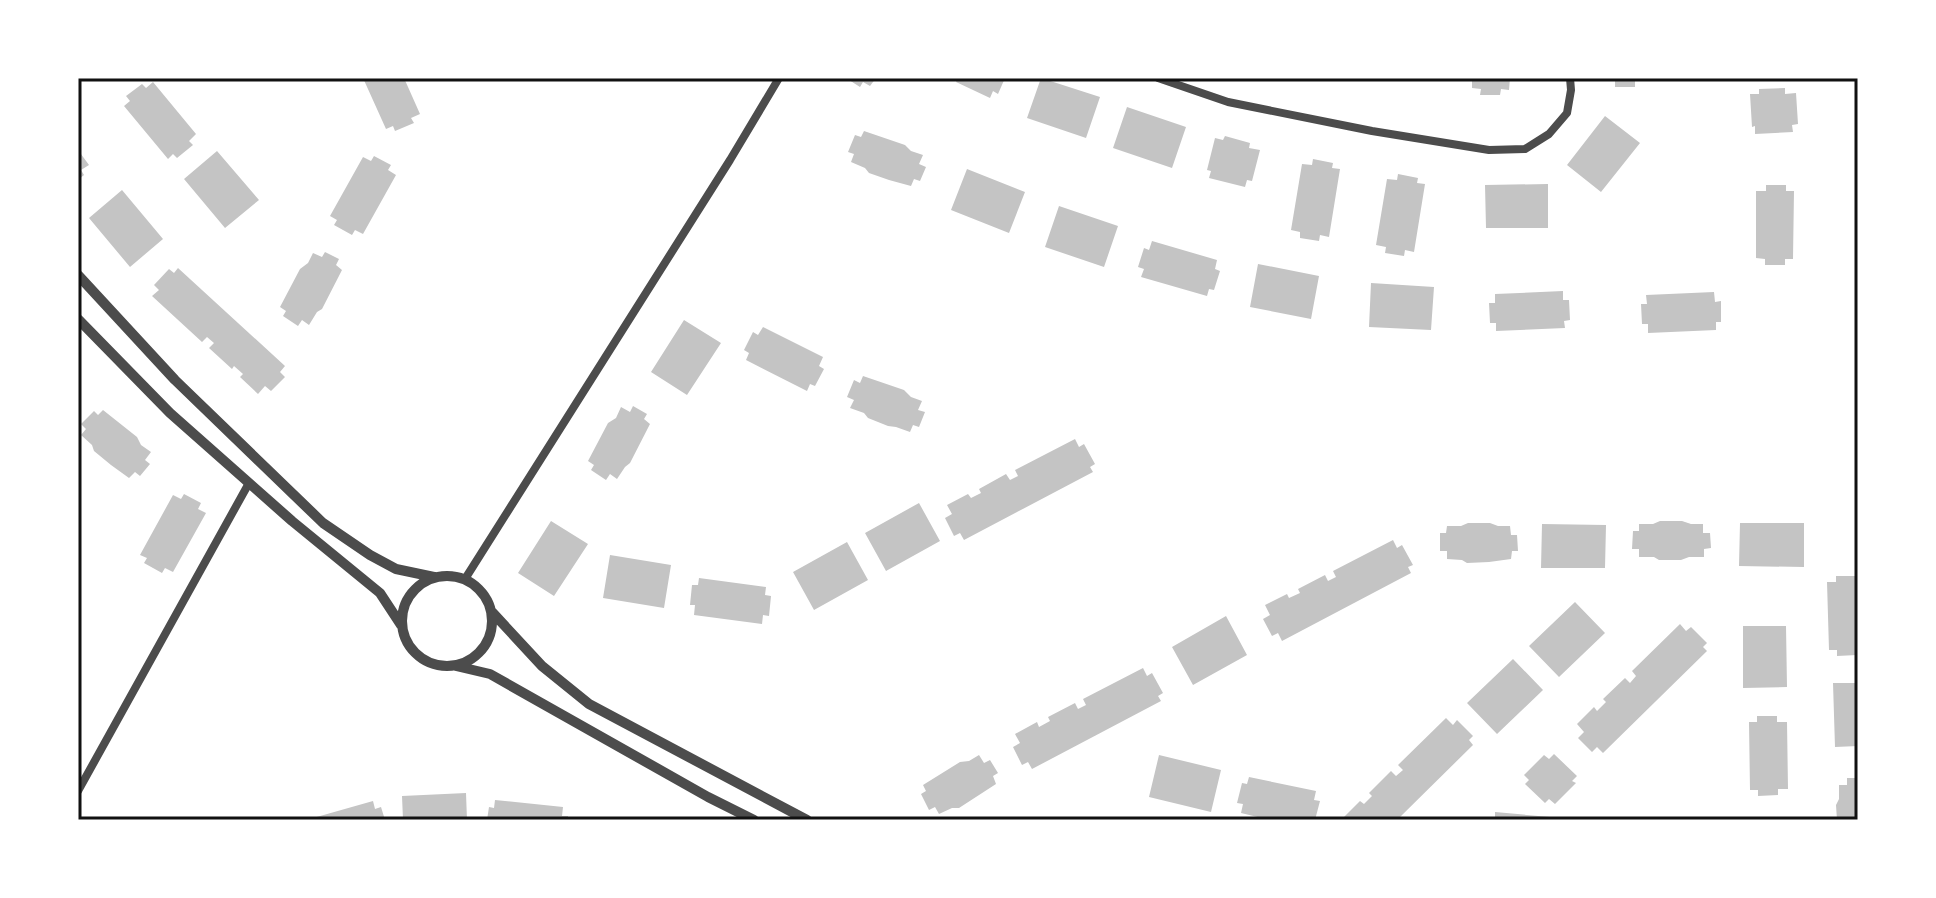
<svg xmlns="http://www.w3.org/2000/svg" width="1936" height="898" viewBox="0 0 1936 898" font-family="'Fira Sans Condensed',sans-serif">
  <style>
    .building { fill: #c4c4c4 }
    .lines { fill: none; stroke-linecap: round; stroke-linejoin: round }
    .minor { stroke: #4c4c4c; stroke-width: 8 }
    .tertiary { stroke: #4c4c4c; stroke-width: 10 }
    .neatline { fill: none; stroke: #111; stroke-width: 3 }
  </style>
  <rect width="100%" height="100%" fill="#fff"/>
  <path class="building" d="M363,78h41l16,36 -9,4 3,5 -19,8 -2,-5 -7,3z
    M846,78h30l-6,8 -7,-4 -3,5z
    M958,78h47l-7,16 -5,-3 -3,7 -34,-16z
    M1041,78l59,19 -14,41 -59,-20z
    M1472,78h38l-1,12 -8,-1 -1,6h-20l1,-6 -9,-1z
    M1606,78h38v3h-9v6h-20v-6h-9z
    M153,82l43,52 -7,7 4,4 -16,13 -4,-4 -5,5 -44,-53 6,-5 -4,-5 16,-12 4,4z
    M1785,88v6l11,-1 2,31 -6,1 1,7 -38,2v-8l-3,1 -2,-33h9v-5z
    M1127,107l59,20 -14,41 -59,-20z
    M1605,116l35,27 -39,49 -34,-27z
    M864,131l41,14 6,6 12,4 -4,9 7,3 -6,14 -6,-2 -3,7 -22,-6 -20,-7 -4,-5 -14,-6 3,-8 -6,-2 7,-17 6,2z
    M1225,136l25,7 -1,5 11,2 -8,31 -5,-1 -2,7 -36,-9 2,-7 -4,-1 8,-32 8,2z
    M78,150l11,15 -8,5 3,5 -6,5z
    M217,151l42,49 -34,28 -41,-49z
    M374,156l17,9 -3,5 8,5 -33,59 -8,-4 -3,5 -18,-10 3,-5 -7,-4 33,-59 8,4z
    M1313,159l20,4 -1,5 8,1 -11,68 -9,-2 -1,6 -19,-3v-6l-9,-2 11,-66 10,1z
    M967,169l58,23 -16,41 -58,-23z
    M1398,174l20,4 -1,5 8,1 -11,68 -9,-2 -1,6 -19,-3 1,-6 -10,-2 11,-66 10,1z
    M1548,184v44h-62l-1,-43z
    M1766,185h20v6h8l-1,68h-8v6h-20v-6l-9,-1v-67h10z
    M122,190l41,49 -33,28 -41,-49z
    M1059,206l59,20 -14,41 -59,-20z
    M1152,241l65,19 -2,9 5,2 -6,19 -5,-1 -2,7 -66,-19 3,-8 -6,-2 6,-19 5,2z
    M325,252l14,7 -3,6 6,5 -20,39 -5,3 -8,13 -7,-5 -4,6 -15,-10 3,-5 -6,-4 20,-38 8,-6 5,-10 9,4z
    M1258,264l61,12 -8,43 -61,-12z
    M178,268l107,98 -5,6 5,5 -14,14 -6,-5 -7,8 -18,-17 3,-3 -9,-8 -2,3 -23,-21 5,-5 -7,-6 -5,5 -50,-46 7,-6 -5,-5 15,-16 5,4z
    M1371,283l63,4 -3,43 -62,-3z
    M1563,291v9h6l1,20 -6,1 1,7 -69,3v-8h-6l-1,-20h6v-9z
    M1714,292l1,10 6,-1v21h-5v8l-68,3v-9h-6l-1,-20h6l-1,-9z
    M684,320l37,23 -34,52 -36,-23z
    M763,327l60,30 -4,9 5,3 -9,17 -5,-2 -3,7 -61,-31 3,-7 -5,-3 9,-18 5,3z
    M863,376l41,14 7,7 11,4 -4,9 7,2 -6,15 -6,-2 -3,7 -14,-5 -8,-1 -20,-8 -4,-5 -14,-5 4,-8 -7,-3 7,-17 6,3z
    M633,406l14,8 -3,5 6,5 -20,39 -5,4 -8,12 -7,-5 -4,6 -15,-10 3,-5 -6,-4 20,-38 8,-5 5,-11 9,5z
    M103,410l34,27 4,8 10,7 -6,8 5,4 -10,12 -5,-4 -6,6 -18,-13 -17,-14 -2,-6 -11,-10 5,-6 -5,-5 13,-13 4,4z
    M1075,439l4,8 5,-3 11,20 -5,3 3,5 -129,68 -4,-7 -6,3 -9,-18 7,-4 -5,-9 21,-11 3,4 10,-5 -2,-4 27,-15 4,6 8,-4 -3,-6z
    M184,494l17,9 -3,6 8,4 -33,59 -8,-4 -3,5 -18,-10 3,-5 -7,-3 33,-60 8,4z
    M919,503l21,38 -54,30 -21,-38z
    M551,521l37,23 -34,52 -36,-23z
    M1660,521h22l9,3h12v9h7l1,15 -7,1v8h-15l-8,3h-22l-5,-3h-15v-8h-7l1,-18h6v-7h14z
    M1468,523h22l8,3h12l1,9h6l1,16h-6l-1,8 -22,3 -22,1 -5,-3 -15,-1v-8h-7v-18h6l1,-7h14z
    M1740,523h64v44l-65,-1z
    M1542,524l64,1 -1,43h-64z
    M1393,540l4,8 5,-3 11,20 -5,2 3,6 -129,68 -4,-8 -6,3 -9,-17 7,-4 -5,-10 22,-11 2,4 11,-5 -2,-4 27,-14 3,6 8,-4 -3,-6z
    M847,542l21,38 -54,30 -21,-38z
    M610,555l61,10 -7,43 -61,-10z
    M1836,576h20v6l2,-1 -1,74 -20,1v-6h-8l-2,-68h9z
    M699,578l67,9 -1,8 6,1 -2,20 -6,-1 -1,9 -68,-9 1,-10h-5l2,-20h6z
    M1575,602l30,31 -46,44 -30,-31z
    M1226,616l21,39 -54,30 -21,-38z
    M1680,624l6,7 5,-4 16,16 -4,4 4,4 -104,102 -6,-6 -5,5 -14,-14 6,-6 -7,-8 17,-17 3,4 9,-9 -3,-3 22,-21 5,5 6,-7 -4,-5z
    M1743,626h43l1,61 -44,1z
    M1513,659l30,31 -46,44 -30,-31z
    M1143,668l4,8 5,-3 11,20 -5,3 3,5 -129,68 -4,-7 -6,3 -9,-18 7,-4 -5,-9 22,-12 2,5 11,-6 -2,-4 27,-14 3,6 8,-4 -3,-6z
    M1833,683h25v63l-23,1z
    M1757,716h20v6h10l1,67h-10v6l-20,1v-6h-8l-1,-68h8z
    M1446,718l7,7 4,-5 16,16 -4,4 4,5 -76,75h-52l-2,-2 17,-17 4,3 8,-8 -3,-3 22,-22 5,5 7,-6 -5,-5z
    M1554,754l23,22 -5,5 4,2 -21,21 -6,-5 -4,4 -20,-19 4,-4 -5,-5 20,-20 5,4z
    M979,755l5,8 6,-3 8,13 -5,3 3,8 -37,24h-7l-13,6 -4,-7 -6,3 -8,-16 5,-3 -3,-6 37,-23 9,-1z
    M1159,755l62,15 -10,42 -62,-15z
    M1249,777l67,14 -2,9 6,1 -5,19h-45l-29,-7 2,-9 -6,-1 5,-20 5,1z
    M1847,778h11v42h-21l-1,-15 3,-6v-14h8z
    M466,793l1,27h-64l-1,-24z
    M495,800l68,7 -1,9h6v4h-81l2,-13 5,1z
    M373,801l2,8 6,-2 4,13h-79z
    M1495,812l66,6v2h-66z"/>
  <g class="lines">
    <path class="minor" d="M1158,78l70,24 144,29 117,19 36,-1 24,-15 18,-21 4,-23 -1,-12
      M465,579l265,-419 49,-82
      M78,791l171,-308"/>
    <path class="tertiary" d="M78,275l97,105 148,143 47,32 26,14 38,8
      M78,319l92,94 122,108 88,72 21,32
      M402 621a45 45 0 1 1 90 0a45 45 0 1 1-90 0Z
      M492,612l50,54 47,38 218,116
      M456,666l34,8 218,123 46,23"/>
  </g>
  <rect width="1936" height="898" fill="none" stroke="#ffffff" stroke-width="160"/>
  <rect x="80" y="80" width="1776" height="738" class="neatline"/>
</svg>
